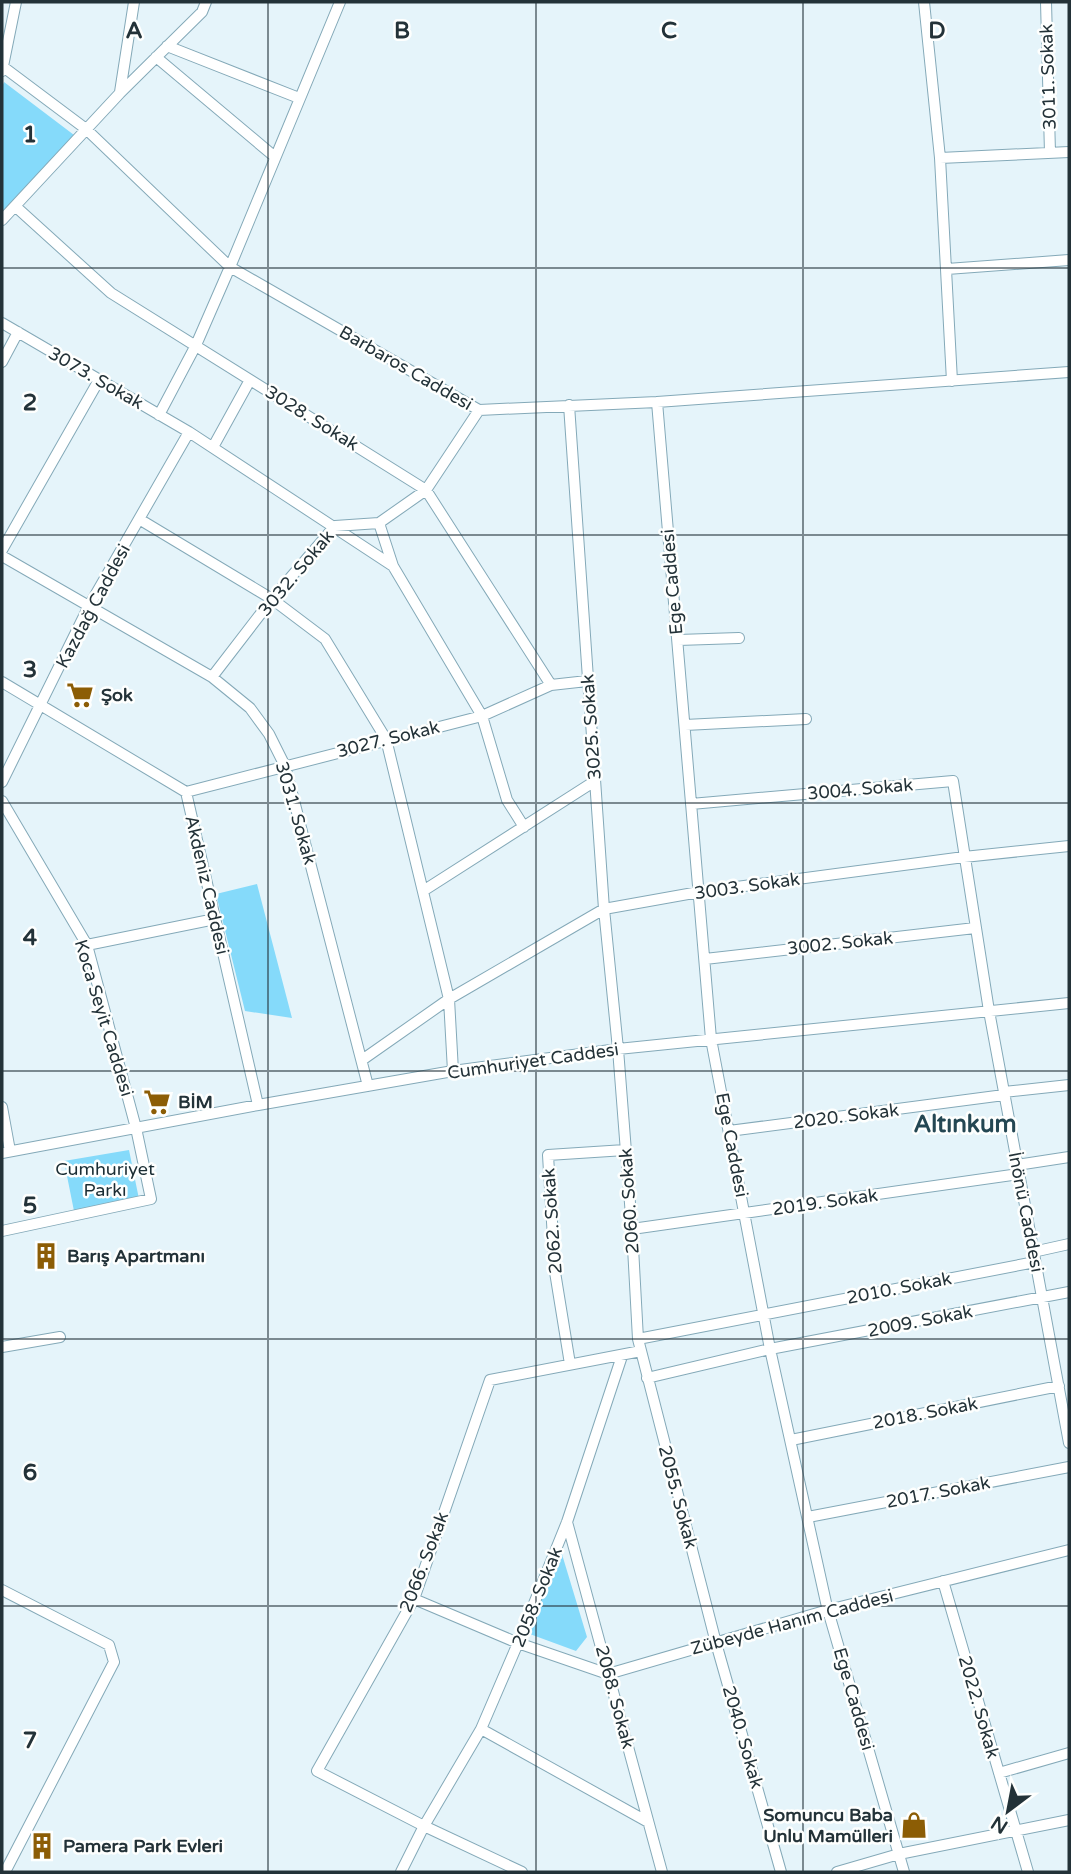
<svg xmlns="http://www.w3.org/2000/svg" width="1071" height="1874" viewBox="0 0 1071 1874" font-family="'Varela Round',sans-serif">
  <style>
    .green { fill: #85dafa }
    .lines { fill: none; stroke-linecap: round; stroke-linejoin: round }
    .minor-casing { stroke: #84a9b8; stroke-width: 12 }
    .minor { stroke: #fff; stroke-width: 10 }
    .grid { fill: none; stroke: #233238; stroke-width: 2; stroke-opacity: 0.55 }
    .labels { text-anchor: middle; stroke-width: 5; stroke-linejoin: round; paint-order: stroke }
    .street-label { font-size: 18px; fill: #233238; stroke: #fefffe }
    .poi-label { font-size: 18px; font-weight: bold; fill: #233238; stroke: #fefffe; text-anchor: start }
    .park-label { font-size: 18px; fill: #1a2d34; stroke: #fefffe }
    .district-label { font-size: 24px; font-weight: bold; fill: #244753; stroke: #fefffe }
    .grid-label { font-size: 23px; text-anchor: middle; font-weight: bold; fill: #233238; stroke: #fefffe; stroke-width: 5; stroke-linejoin: round; paint-order: stroke }
  </style>
  <rect width="100%" height="100%" fill="#e5f4fa"/>
  <path class="green" d="M4,82l70,53 -72,81v-129z
    M257,884l35,134 -47,-7 -29,-117z
    M129,1150l10,49 -65,12 -10,-50z
    M561,1551l26,86 -11,14 -49,-18z"/>
  <g class="lines">
    <defs>
      <path id="minor" d="M924,2l16,156 12,223
        M1046,2l4,151
        M167,46l132,52
        M156,57l119,100
        M2,66l84,63 144,138 249,143 178,-8 412,-30
        M2,71l14,-69
        M120,92l14,-90
        M940,158l129,-6
        M15,206l96,87 315,197 125,195
        M2,220l118,-127 82,-81 4,-10
        M947,269l122,-9
        M2,323l187,109 204,134
        M2,362l16,-30
        M657,402l54,637 59,310 57,258 77,265
        M569,405l35,504 14,140 14,180 6,110 78,304 65,229
        M159,415l37,-70 34,-78 110,-265
        M213,447l37,-67
        M139,519l133,80 53,40 61,100 63,260 4,72
        M379,523l14,43 89,150 25,84 17,27
        M2,550l97,-170
        M2,556l210,121 38,31 19,26 16,32 83,320
        M678,640l61,-2
        M212,677l60,-78 63,-73 44,-3 47,-33 53,-80
        M2,682l184,110 72,313
        M685,725l121,-6
        M2,782l87,-176 100,-174
        M186,792l296,-76 69,-31 36,-4
        M2,801l85,144 49,183 15,71 -149,32
        M691,804l262,-23 36,230 80,432
        M423,891l172,-110
        M87,945l128,-26
        M705,959l270,-31
        M362,1060l87,-61 155,-90 95,-17 265,-35 105,-11
        M1004,1092l65,-7
        M2,1107l8,44
        M729,1131l275,-36
        M2,1153l256,-48 195,-34 165,-22 451,-46
        M1017,1165l52,-8
        M632,1229l387,-55
        M1033,1252l36,-8
        M638,1339l397,-77
        M2,1347l58,-10
        M570,1364l-15,-92 -7,-117 77,-5
        M647,1378l123,-29 299,-57
        M791,1440l268,-54
        M808,1517l261,-50
        M567,1522l95,350
        M943,1581l85,291
        M2,1590l107,55 5,17 -109,210
        M414,1599l104,44 90,31 220,-64 241,-60
        M481,1729l167,93
        M999,1773l70,-20
        M401,1872l23,-46 57,-97 37,-86 49,-121 55,-166
        M522,1872l-98,-46 -107,-55 97,-172 76,-219 151,-29
        M837,1872l62,-18 170,-34"/>
    </defs>
    <use href="#minor" class="minor-casing"/>
    <use href="#minor" class="minor"/>
  </g>
  <path class="grid" d="M268,2v1870M536,2v1870M803,2v1870M2,268h1067M2,535h1067M2,803h1067M2,1071h1067M2,1339h1067M2,1606h1067"/>
  <defs>
    <symbol id="supermarket-bare" viewBox="-9 -9 18 18"><path d="M-6-5.5h2.5l.6 2H6L4.5 2H-2.5L-4.4-4H-6ZM-1.5 3.2a1.3 1.3 0 1 0 .1 0ZM3 3.2a1.3 1.3 0 1 0 .1 0Z" fill="#8c5d05" stroke="#fefffe" stroke-width="2.5" paint-order="stroke"/></symbol>
    <symbol id="building-bare" viewBox="-9 -9 18 18"><path d="M-4-6H4V6H1V3H-1V6H-4ZM-2.5-4.3h1.7v1.8h-1.7ZM.8-4.3h1.7v1.8H.8ZM-2.5-1h1.7V.8h-1.7ZM.8-1h1.7V.8H.8Z" fill="#8c5d05" stroke="#fefffe" stroke-width="2.5" paint-order="stroke"/></symbol>
    <symbol id="shop-bare" viewBox="-9 -9 18 18"><path d="M-5-2.5h2.3a2.7 3.5 0 0 1 5.4 0H5L5.5 6h-11ZM-1.5-2.5h3a1.5 2.3 0 0 0-3 0Z" fill="#8c5d05" stroke="#fefffe" stroke-width="2.5" paint-order="stroke"/></symbol>
  </defs>
  <g fill-rule="evenodd">
    <use href="#supermarket-bare" x="61" y="676" width="38" height="38"/>
    <use href="#supermarket-bare" x="138" y="1083" width="38" height="38"/>
    <use href="#building-bare" x="27" y="1237" width="38" height="38"/>
    <use href="#shop-bare" x="895" y="1806" width="38" height="38"/>
    <use href="#building-bare" x="23" y="1827" width="38" height="38"/>
  </g>
  <g class="labels">
    <g class="street-label">
      <text transform="translate(1048 77) rotate(-92)" y="6">3011. Sokak</text>
      <text transform="translate(406 368) rotate(30)" y="6">Barbaros Caddesi</text>
      <text transform="translate(96 378) rotate(30)" y="6">3073. Sokak</text>
      <text transform="translate(312 418) rotate(32)" y="6">3028. Sokak</text>
      <text transform="translate(296 573) rotate(-50)" y="6">3032. Sokak</text>
      <text transform="translate(672 582) rotate(-95)" y="6">Ege Caddesi</text>
      <text transform="translate(93 606) rotate(-62)" y="6">Kazdağ Caddesi</text>
      <text transform="translate(591 727) rotate(-94)" y="6">3025. Sokak</text>
      <text transform="translate(388 739) rotate(-14)" y="6">3027. Sokak</text>
      <text transform="translate(860 789) rotate(-5)" y="6">3004. Sokak</text>
      <text transform="translate(296 813) rotate(74)" y="6">3031. Sokak</text>
      <text transform="translate(207 885) rotate(77)" y="6">Akdeniz Caddesi</text>
      <text transform="translate(747 886) rotate(-8)" y="6">3003. Sokak</text>
      <text transform="translate(840 943) rotate(-6)" y="6">3002. Sokak</text>
      <text transform="translate(104 1018) rotate(73)" y="6">Koca Seyit Caddesi</text>
      <text transform="translate(533 1061) rotate(-8)" y="6">Cumhuriyet Caddesi</text>
      <text transform="translate(846 1116) rotate(-7)" y="6">2020. Sokak</text>
      <text transform="translate(732 1145) rotate(79)" y="6">Ege Caddesi</text>
      <text transform="translate(629 1201) rotate(-94)" y="6">2060. Sokak</text>
      <text transform="translate(825 1202) rotate(-8)" y="6">2019. Sokak</text>
      <text transform="translate(1026 1212) rotate(79)" y="6">İnönü Caddesi</text>
      <text transform="translate(552 1221) rotate(-94)" y="6">2062. Sokak</text>
      <text transform="translate(899 1288) rotate(-11)" y="6">2010. Sokak</text>
      <text transform="translate(920 1321) rotate(-11)" y="6">2009. Sokak</text>
      <text transform="translate(925 1413) rotate(-11)" y="6">2018. Sokak</text>
      <text transform="translate(938 1492) rotate(-11)" y="6">2017. Sokak</text>
      <text transform="translate(678 1497) rotate(75)" y="6">2055. Sokak</text>
      <text transform="translate(424 1562) rotate(-69)" y="6">2066. Sokak</text>
      <text transform="translate(537 1597) rotate(-68)" y="6">2058. Sokak</text>
      <text transform="translate(792 1622) rotate(-15)" y="6">Zübeyde Hanım Caddesi</text>
      <text transform="translate(615 1697) rotate(75)" y="6">2068. Sokak</text>
      <text transform="translate(854 1699) rotate(74)" y="6">Ege Caddesi</text>
      <text transform="translate(979 1707) rotate(74)" y="6">2022. Sokak</text>
      <text transform="translate(743 1737) rotate(74)" y="6">2040. Sokak</text>
    </g>
    <g class="poi-label">
      <text x="101" y="701">Şok</text>
      <text x="178" y="1108">BİM</text>
      <text x="67" y="1262">Barış Apartmanı</text>
      <text x="893" y="1821" text-anchor="end">Somuncu Baba<tspan x="893" dy="21">Unlu Mamülleri</tspan></text>
      <text x="63" y="1852">Pamera Park Evleri</text>
    </g>
    <g class="park-label">
      <text x="105" y="1175">Cumhuriyet<tspan x="105" dy="21">Parkı</tspan></text>
    </g>
    <g class="district-label">
      <text x="965" y="1132">Altınkum</text>
    </g>
  </g>
  <g class="grid-label">
    <text x="134" y="38">A</text>
    <text x="402" y="38">B</text>
    <text x="669" y="38">C</text>
    <text x="937" y="38">D</text>
    <text x="30" y="142">1</text>
    <text x="30" y="410">2</text>
    <text x="30" y="677">3</text>
    <text x="30" y="945">4</text>
    <text x="30" y="1213">5</text>
    <text x="30" y="1480">6</text>
    <text x="30" y="1748">7</text>
  </g>
  <rect width="1071" height="1874" fill="none" stroke="#233238" stroke-width="7"/>
  <g transform="translate(1008 1811) rotate(212)" stroke="#fefffe" stroke-width="5" paint-order="stroke">
  <path d="M0-5L12 26L0 18L-12 26Z" fill="#233238"/>
  <text y="-10" font-size="19" font-weight="bold" text-anchor="middle" fill="#233238">N</text>
  </g>
</svg>
